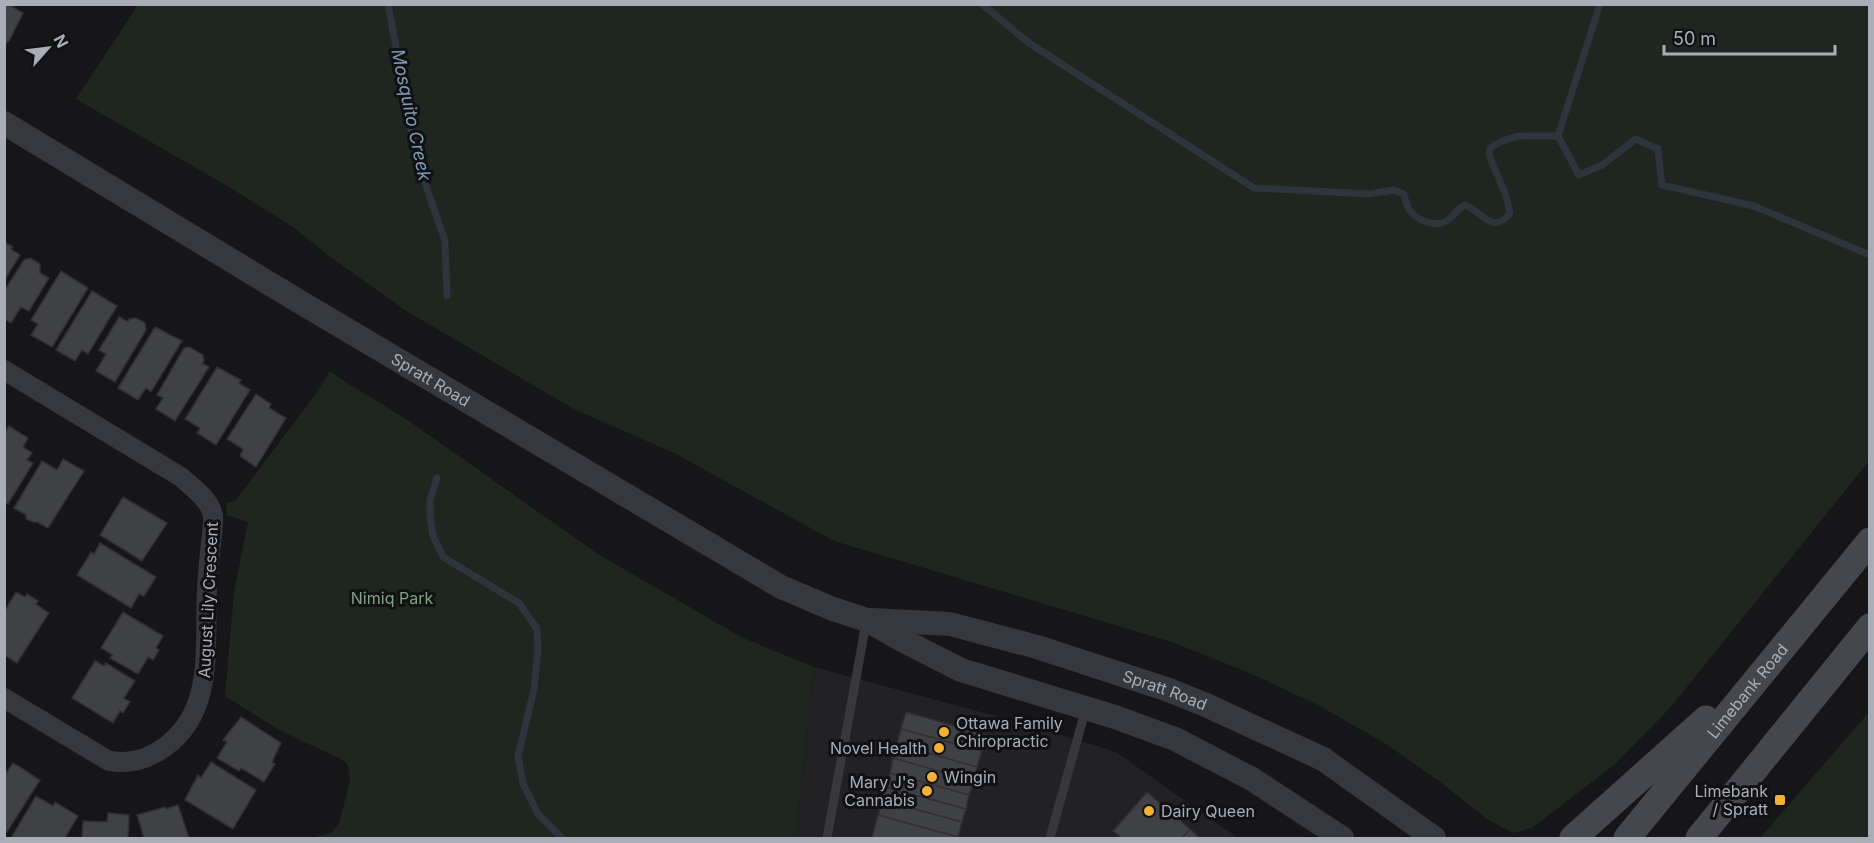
<svg xmlns="http://www.w3.org/2000/svg" width="1874" height="843" viewBox="0 0 1874 843" font-family="Inter,sans-serif">
  <style>
    .built { fill: #222225 }
    .green { fill: #1e261f }
    .lines { fill: none; stroke-linecap: round; stroke-linejoin: round }
    .stream { stroke: #2c353c; stroke-width: 7 }
    .building { fill: #404145; stroke: #303034; stroke-width: 1.5 }
    .service { stroke: #37383d; stroke-width: 9 }
    .minor { stroke: #37383d; stroke-width: 20 }
    .tertiary { stroke: #37383d; stroke-width: 24 }
    .secondary { stroke: #45474d; stroke-width: 27 }
    .poi-dot { fill: #f2b134; stroke: #111113; stroke-width: 2 }
    .labels { text-anchor: middle; stroke-width: 6; stroke-linejoin: round; paint-order: stroke }
    .street-label { font-size: 16px; fill: #a8adb8; stroke: #111113 }
    .park-label { font-size: 16px; fill: #7fa381; stroke: #111113 }
    .poi-label { font-size: 16px; fill: #a8adb8; stroke: #111113; text-anchor: start }
    .water-label { font-size: 18px; font-style: italic; fill: #7f9bb3; stroke: #111113 }
  </style>
  <rect width="100%" height="100%" fill="#161618"/>
  <path class="built" d="M814,667l223,60 79,25 122,86h-442z"/>
  <path class="green" d="M138,5h1731v456l-199,247 -56,57 -82,63 -19,5 -26,-14 -47,-37 -54,-38 -68,-39 -71,-33 -75,-30 -338,-101 -158,-87 -102,-45 -166,-97 -75,-53 -40,-32 -64,-40 -153,-88z
    M330,371l14,10 65,40 189,133 143,83 73,30 -18,171h-486l21,-5 8,-10 11,-42 -2,-16 -5,-5 -62,-29 -56,-35 9,-104 14,-70 -21,-7 -1,-12 10,-3 79,-105z
    M1869,712v126h-109z"/>
  <g class="lines">
    <path class="stream" d="M388,4l29,156 28,81 2,55
      M982,4l47,39 225,145 114,6 26,-4 10,4c1,4 2,10 4,14 6,10 22,18 34,15 10,-3 14,-14 23,-18 18,7 28,31 45,8l-4,-17 -17,-41 1,-7c23,-16 41,-12 68,-12l21,39 23,-10 34,-26 22,10 4,36 92,21 116,49
      M1558,136l42,-132
      M437,478l-7,22v17l3,19 10,21 76,46 18,26 1,21 -4,39 -16,67 5,27 15,31 24,24"/>
  </g>
  <path class="building" d="M4,4h4l15,9 -14,28 -5,4z
    M4,242l9,5 -2,2 9,6 -16,26z
    M30,258l10,6v9l9,5 -20,33 -8,-4 -10,16 -7,-4v-28l20,-31z
    M61,271l27,17 -36,59 -21,-12 7,-11 -7,-4z
    M92,291l25,15 -29,48 -6,-4 -7,11 -19,-11z
    M119,317l9,5 1,-3 7,-1 9,5 1,7 -31,52 -19,-11 10,-17 -7,-4z
    M155,327l27,14 -31,51 -5,-4 -8,12 -20,-12z
    M189,347l14,8 1,6 -2,2 7,4 -34,54 -19,-12 7,-11 -6,-3 27,-47z
    M217,367l24,13 -2,3 11,7 -34,55 -19,-12 3,-5 -15,-9z
    M256,394l15,10 -2,4 17,10 -30,49 -16,-11 3,-7 -16,-10z
    M9,426l19,12 -5,9 9,6 -5,7 6,3 -25,41 -4,-2v-69z
    M63,459l21,12 -36,57 -11,-6h-4l-7,-3v-4l-12,-7 28,-47 15,9z
    M123,497l44,26 -25,38 -42,-26z
    M100,543l56,34 -12,19 -5,-2 -8,14 -54,-33 14,-23 3,2z
    M16,592l9,5 2,-3 11,7 -2,3 13,9 -32,50 -13,-8v-43z
    M123,612l40,24 -7,12 3,2 -6,10 -5,-3 -10,17 -28,-16 3,-3 -12,-7z
    M95,661l9,5 2,-3 29,18 -11,17 6,4 -7,11 -3,-2 -7,12 -41,-25z
    M906,712l80,23 -4,16 -81,-22z
    M241,717l40,26 -9,19 3,2 -11,18 -23,-14 -2,3 -22,-13 10,-16 -4,-2z
    M901,729l81,22 -5,16 -80,-23z
    M897,744l80,23 -3,14 -81,-23z
    M893,758l81,23 -5,14 -79,-22z
    M211,762l45,28 -23,39 -48,-29 13,-25 3,3z
    M13,763l27,17 -33,52 -3,-2v-59l3,1z
    M890,773l79,22 -3,14 -81,-22z
    M885,787l81,22 -4,13 -80,-22z
    M1147,792l43,37 -8,9h-60l-9,-7z
    M36,796l17,10 2,-4 23,14 -13,22h-54z
    M882,800l80,22 -4,15 -80,-22z
    M178,805l11,33h-45l-7,-23 28,-8 1,2z
    M108,813l21,2 -1,23h-46l1,-17 24,1z
    M878,815l80,22v1h-86z
    M1190,829l10,9h-18z"/>
  <g class="lines">
    <path class="service" d="M827,838l39,-215
      M1050,838l36,-130"/>
    <path class="minor" d="M4,370l177,107c12,11 29,22 32,39 1,5 -1,12 -1,18 -2,18 -4,37 -5,55 -3,55 9,121 -42,158 -19,13 -34,17 -56,14l-105,-63"/>
    <g class="tertiary">
      <path id="s1" d="M4,123l291,176 486,288 52,22 34,11 35,20 59,30 154,47 60,22 77,40 90,59"/>
      <path id="s2" d="M872,620l78,4 87,23 129,42 40,16 117,54 111,79"/>
    </g>
    <g class="secondary">
      <path d="M1573,838l133,-119"/>
      <path id="s3" d="M1627,838l243,-297"/>
      <path d="M1699,838l171,-211"/>
    </g>
  </g>
  <g class="poi-dot">
    <circle cx="944" cy="732" r="6"/>
    <circle cx="939" cy="748" r="6"/>
    <circle cx="932" cy="777" r="6"/>
    <circle cx="927" cy="791" r="6"/>
    <rect x="1774" y="794" width="12" height="12" rx="3"/>
    <circle cx="1149" cy="811" r="6"/>
  </g>
  <g class="labels">
    <g class="street-label">
      <text dy="6" stroke="none"><textPath href="#s1" startOffset="498">Spratt Road</textPath></text>
      <text transform="translate(208 600) rotate(-87)" y="6">August Lily Crescent</text>
      <text dy="6" stroke="none"><textPath href="#s3" startOffset="190">Limebank Road</textPath></text>
      <text dy="6" stroke="none"><textPath href="#s2" startOffset="303">Spratt Road</textPath></text>
    </g>
    <g class="park-label">
      <text x="392" y="604">Nimiq Park</text>
    </g>
    <g class="poi-label">
      <text x="956" y="729">Ottawa Family<tspan x="956" dy="18">Chiropractic</tspan></text>
      <text x="927" y="754" text-anchor="end">Novel Health</text>
      <text x="944" y="783">Wingin</text>
      <text x="915" y="788" text-anchor="end">Mary J's<tspan x="915" dy="18">Cannabis</tspan></text>
      <text x="1768" y="797" text-anchor="end">Limebank<tspan x="1768" dy="18">/ Spratt</tspan></text>
      <text x="1161" y="817">Dairy Queen</text>
    </g>
    <g class="water-label">
      <text transform="translate(411 115) rotate(78)" y="6">Mosquito Creek</text>
    </g>
  </g>
  <rect width="1874" height="843" fill="none" stroke="#a8adb8" stroke-width="12"/>
  <g transform="translate(48 48) rotate(62)" stroke="#111113" stroke-width="4.5" paint-order="stroke">
  <path d="M0-4.5L10 22L0 15L-10 22Z" fill="#a8adb8"/>
  <text y="-9" font-size="16" font-weight="bold" text-anchor="middle" fill="#a8adb8">N</text>
  </g>
  <path d="M1664 45v9h171v-9" fill="none" stroke="#a8adb8" stroke-width="3"/>
  <text x="1673" y="45" font-size="18" fill="#a8adb8" stroke="#111113" stroke-width="4.5" paint-order="stroke">50 m</text>
</svg>
